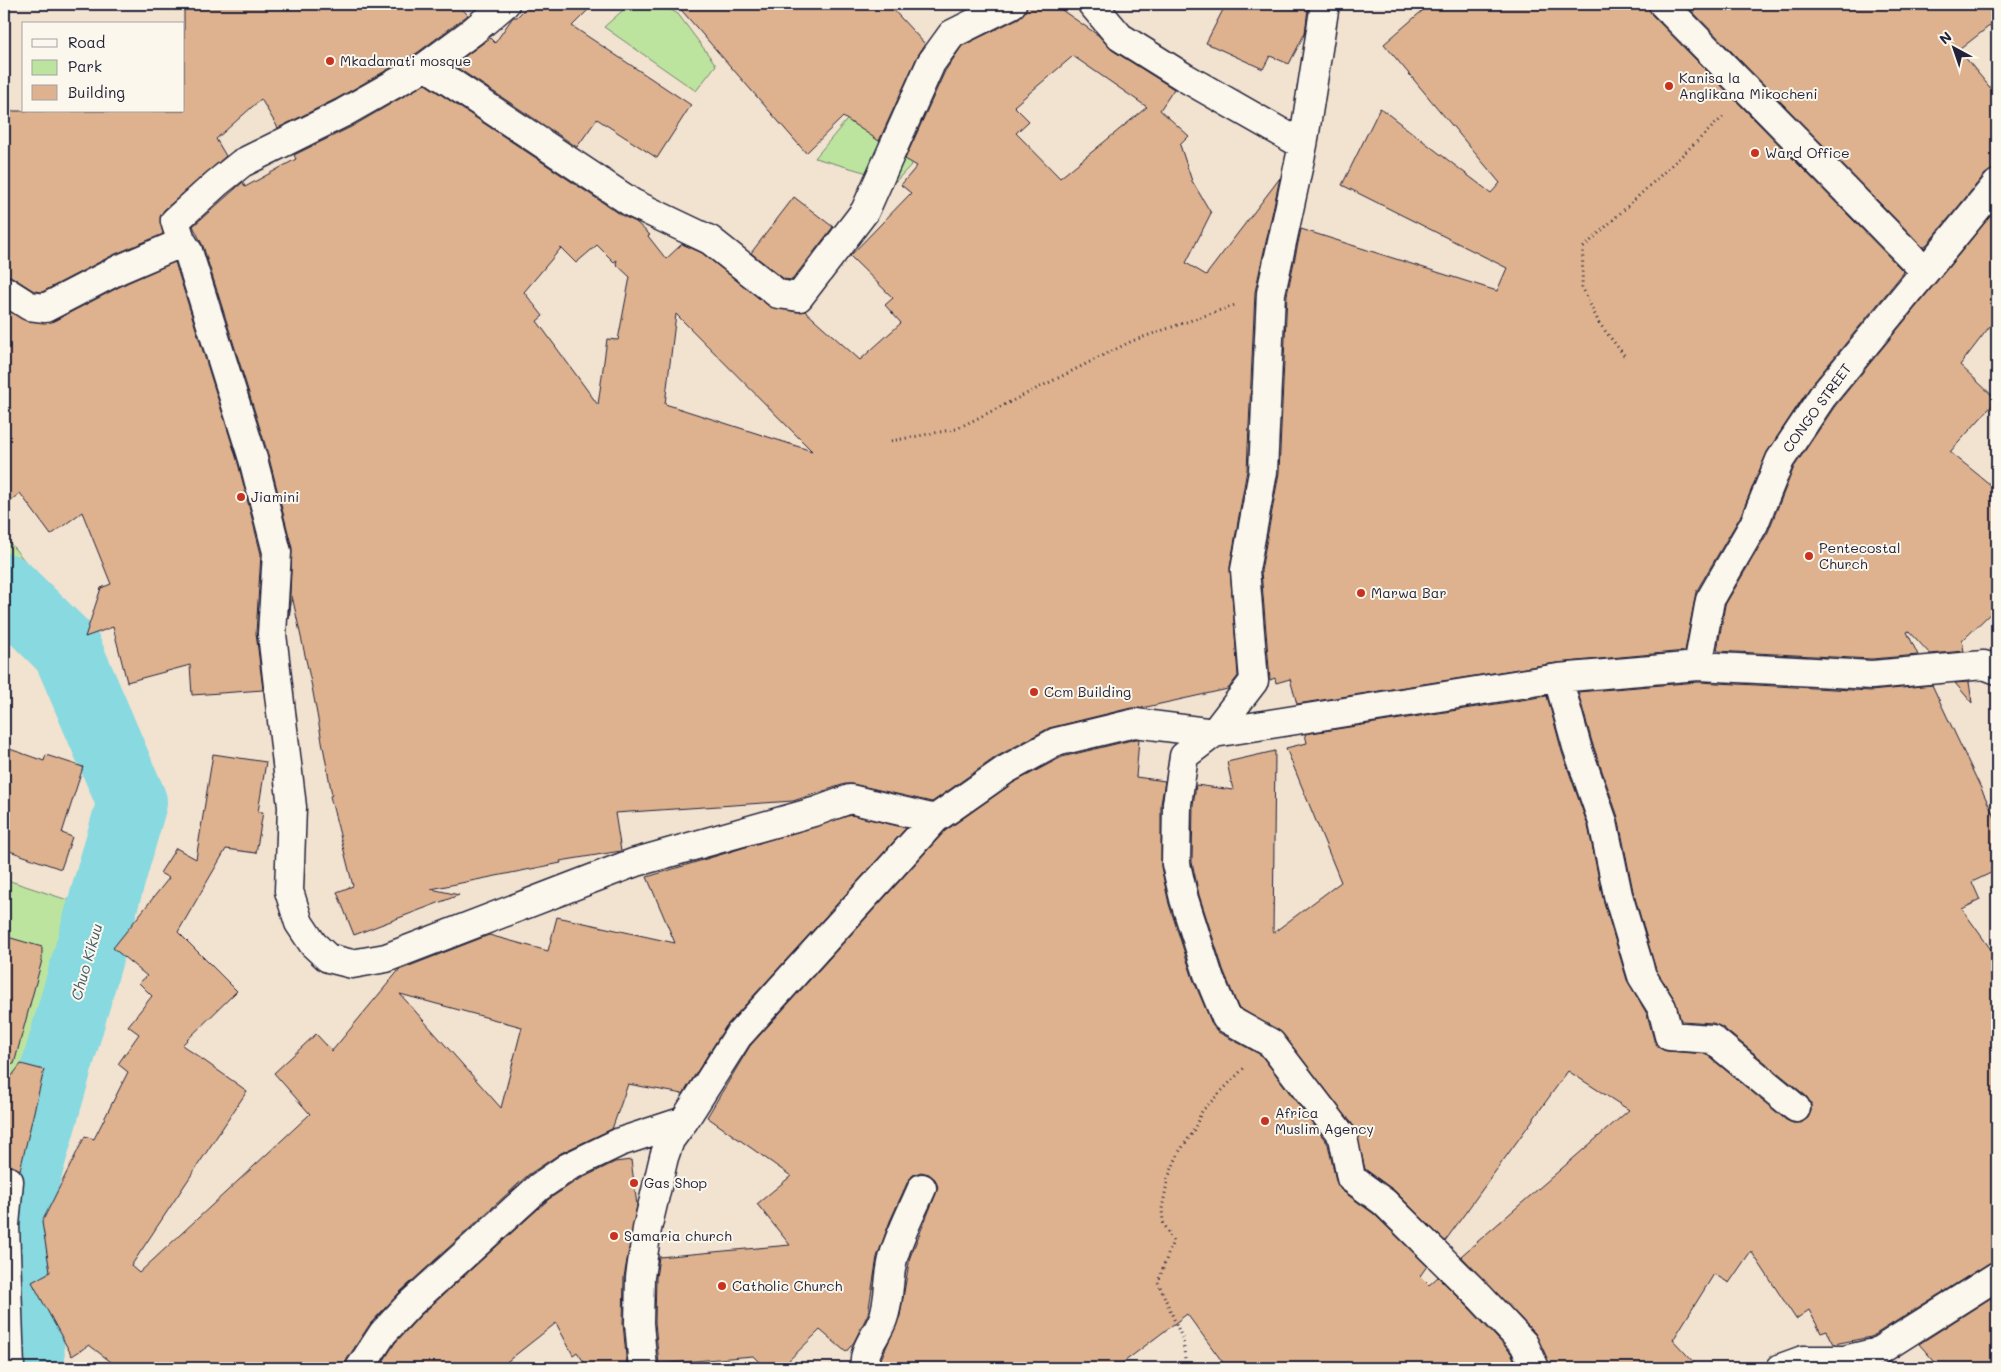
<svg xmlns="http://www.w3.org/2000/svg" width="2001" height="1372" viewBox="0 0 2001 1372" font-family="Mali,sans-serif">
  <style>
    .green { fill: #bde49f; stroke: #70836d }
    .lines { fill: none; stroke-linecap: round; stroke-linejoin: round }
    .river { stroke: #88d9e0; stroke-width: 70 }
    .building { fill: #deb28f; stroke: #22223b; fill-rule: evenodd }
    .street-casing { stroke: #22223b; stroke-width: 31 }
    .path { stroke: #22223b; stroke-width: 3; stroke-dasharray: 1 4; stroke-linecap: butt }
    .street { stroke: #fbf7ec; stroke-width: 28 }
    .poi-dot { fill: #c8321e; stroke: #fbf7ec; stroke-width: 2 }
    .labels { text-anchor: middle; stroke-width: 4; stroke-linejoin: round; paint-order: stroke }
    .poi-label { font-size: 14px; fill: #22223b; stroke: #fbf7ec; text-anchor: start }
    .street-label { font-size: 14px; fill: #22223b; stroke: #fbf7ec }
    .water-label { font-size: 15px; font-style: italic; fill: #41596d; stroke: #fbf7ec }
  </style>
  <rect width="100%" height="100%" fill="#f2e2d0"/>
  <filter id="ink" filterUnits="userSpaceOnUse"><feTurbulence type="fractalNoise" baseFrequency=".02" numOctaves="2"/><feDisplacementMap in="SourceGraphic" scale="10" xChannelSelector="R" yChannelSelector="G"/><feConvolveMatrix kernelMatrix="1 2 1 2 8 2 1 2 1" color-interpolation-filters="sRGB"/></filter>
  <g filter="url(#ink)">
    <path class="green" d="M630,4h31l17,10 38,51 -20,26 -92,-64z
      M880,80l63,51 -47,50 -81,-23z
      M4,536l40,48 -2,31 51,48 -1,66 -88,-96z
      M4,879l97,32 -80,259 -17,-8z"/>
    <g class="lines">
      <path class="river" d="M4,588l63,62 65,152 -124,436 21,90 1,40"/>
    </g>
    <path class="building" d="M184,4h273l11,11 -51,38 -81,46 -58,29 -17,-29 -45,40 10,17 -62,54 -4,7 3,17 -50,21 -71,37 -8,-1 -22,-14 -8,-2v-164h180z
      M530,4h64l-22,22 119,79 -34,53 -60,-39 -20,28 -124,-82 37,-27 5,5 18,-26h4z
      M676,4h212l37,40 -8,13 -38,84 -36,-24 -37,36z
      M1027,4h26l45,31 14,15 62,39 -14,21 29,26 -9,9 12,36 19,32 -25,50 20,12 74,-97 -25,114 -8,178 -17,97 8,109 -10,13 -86,19h-11l-82,20 -53,29 -64,45 -79,-18h-8l-52,17 -178,12 6,38 -61,10 1,2 -130,26 28,6 -105,40 -17,-43 16,-6 -23,-90 2,-1 -20,-108 -20,-91 -3,23 3,-71 -24,-94 -65,-208 -10,-20 50,-44 2,5 51,-28 -2,-4 57,-28 74,-43 198,132 13,6 14,13 -2,1 18,23 16,-15 20,9 67,53 28,6 8,-1 55,49 41,-37 -16,-18 8,-7 -43,-42 61,-63 -10,-8 16,-19 -12,-7 40,-88 17,-25 57,-28 6,-6zM1073,56l74,51 -87,71 -44,-45 13,-12 -15,-15zM597,245l17,17 3,-2 -1,4 14,13 -12,63 -11,-1 -9,66 -61,-84 6,-5 -19,-24 37,-44 15,15zM676,314l136,137 -147,-47z
      M1226,4h73l9,4 -3,25 -16,31 -19,-8 -7,13 -57,-26z
      M1430,4h218l4,11 252,257 -94,115 -43,65 -27,65 -44,75 -11,59 -129,12 -259,41 -7,-25 -14,4 -1,-5 -5,2 -9,-109 18,-98 8,-178 14,-66 196,62 10,-23 -165,-83 38,-77 111,85 9,-10 -116,-139z
      M1685,4h312v16l-38,30 38,46v73l-12,5 -61,74z
      M794,197l39,30 -41,53 -8,-1 -33,-26z
      M1997,208v109l-37,48 37,35 -47,52 47,38v117l-35,34 2,10 -34,3 -21,-23 -2,1 11,23 -46,4 -155,-8 8,-46 43,-73 26,-65 41,-61z
      M175,262l63,201 23,91 -5,79 7,57 -71,5 -2,-30 -63,17 -14,-55 -28,10 16,-49 10,-4 -29,-72 -31,23 -31,-42 -16,13v-198l23,13 25,1 75,-39z
      M1698,682l173,9 61,-6 65,137v48l-25,12 8,18 -18,9 35,49v303l-8,2 -118,74 -37,7 -7,-13 -6,2 -12,-23 -13,9 -45,-68 -22,32 -15,-9 -41,66 26,28h-149l-15,-35 -74,-77 168,-146 -61,-39 -123,170 -50,-50 -30,-22 -10,-41 -72,-94 -45,-27 -15,-38 -24,-74 -7,-33 1,-57 3,-20 37,5 -6,-28 48,-11 -2,182 68,-51 -55,-134 21,-5 -2,-9 242,-38 15,56 26,74 15,73 24,81 20,34 7,26 5,8 8,3 39,3 80,66 7,3h8l7,-5 3,-7v-8l-5,-7 -84,-69 -9,-4 -32,-2 -6,-21 -19,-30 -23,-79 -15,-74 -26,-75 -14,-50z
      M1969,682l3,21 -17,-20z
      M1136,739h3l-3,38 29,4 -4,23v63l8,37 24,75 19,45 6,8 43,23 67,89 8,37 5,9 33,24 53,52 -7,10 9,9 9,-8 31,31 42,45 7,15h-291l-40,-54 -71,54h-233l-2,-2v-7l19,-43 10,-59 26,-63 2,-7 -3,-8 -6,-5 -8,-2 -8,3 -5,6 -18,40 -13,36 -9,57 -14,28 -8,10 -26,-22 -39,38h-16l-12,-12 -94,8 -4,-42 1,-44 3,-21 131,-12 -33,-41 34,-28 -84,-59 43,-71 195,-215 68,-48 49,-26z
      M4,747l40,14 2,-6 37,12 -21,66 10,4 -11,32 -57,-20z
      M213,754l53,8 -8,50h5l-7,41 -30,-4 -48,83 59,59 -55,54 65,46 -116,175 8,7 171,-159 -36,-41 42,-39 16,17 67,-81 90,-35 59,16 9,-34 118,26 -28,-66 204,-62 55,13 -180,198 -43,68 -55,-10 -16,45 -51,24 -33,22 -129,118 -29,31 -23,35 -2,9h-226l-30,-23 -17,11 -40,-74 18,-10 -8,-50 43,-86 9,3 34,-67 -10,-8 21,-30 -11,-8 24,-30 -13,-13 8,-7 -34,-28 56,-70 -9,-5 16,-25 20,11zM400,994l122,33 -21,81z
      M4,936l38,11v13l-28,104 -10,-2z
      M21,1064l23,6 -24,100 -9,-4 -7,1v-81z
      M631,1160l6,45 -13,72 -1,46 4,45h-39l-11,-16 -4,3 -17,-32 -57,45h-120l16,-25 26,-28 128,-116 27,-18 39,-19z
      M1997,1294v74h-57l-21,-24z"/>
    <g class="lines">
      <defs>
        <path id="street" d="M505,4l-33,28 -46,34 -83,47 -101,50 -25,20 -42,38 6,19 7,11 65,208 24,93 -5,82 20,173 -3,84 10,32 14,21 15,14 24,6 34,-6 247,-95 184,-52 33,-12 85,20
          M1092,4l28,33 64,40 119,68
          M1325,4l-22,141 -32,148 -8,179 -18,98 9,111 -40,52 -30,23 -7,48 -1,60 8,35 24,75 18,44 45,25 72,94 8,41 33,24 96,95 44,47 11,24
          M1663,4l261,266
          M426,66l206,137 78,37 68,54 21,3 66,-86 66,-148 21,-29 60,-30
          M4,290l25,16 16,2 75,-39 54,-23 7,-6
          M1698,666l12,-66 44,-76 26,-64 42,-63 175,-213
          M1558,678l19,69 26,75 15,73 24,81 20,32 7,28 43,3 84,69
          M9,1181l-4,44 5,143
          M360,1368l23,-35 27,-29 129,-117 29,-20 52,-25 64,-21
          M643,1368l-4,-45 1,-46 7,-48 17,-72 6,-17 14,-19 54,-85 197,-217 70,-49 51,-28 79,-19 79,10 344,-55 140,-12 174,9 112,-10 13,5
          M865,1368c-3,-19 12,-32 18,-49 8,-21 4,-45 12,-67 7,-22 18,-43 27,-64
          M1781,1368l22,-8h41l33,-8 120,-76"/>
      </defs>
      <use href="#street" class="street-casing"/>
      <path class="path" d="M1624,355l-25,-32 -17,-36 1,-39 141,-132
        M891,441l65,-12 176,-88 103,-36
        M1186,1368l-3,-28 -25,-58 15,-41 -10,-19 -1,-13 6,-31 11,-26 14,-20 9,-21 43,-44"/>
      <use href="#street" class="street"/>
    </g>
  </g>
  <g class="poi-dot">
    <circle cx="330" cy="61" r="5"/>
    <circle cx="1669" cy="86" r="5"/>
    <circle cx="1755" cy="153" r="5"/>
    <circle cx="241" cy="497" r="5"/>
    <circle cx="1809" cy="556" r="5"/>
    <circle cx="1361" cy="593" r="5"/>
    <circle cx="1034" cy="692" r="5"/>
    <circle cx="1265" cy="1121" r="5"/>
    <circle cx="634" cy="1183" r="5"/>
    <circle cx="614" cy="1236" r="5"/>
    <circle cx="722" cy="1286" r="5"/>
  </g>
  <g class="labels">
    <g class="poi-label">
      <text x="340" y="66">Mkadamati mosque</text>
      <text x="1679" y="83">Kanisa la<tspan x="1679" dy="16">Anglikana Mikocheni</tspan></text>
      <text x="1765" y="158">Ward Office</text>
      <text x="251" y="502">Jiamini</text>
      <text x="1819" y="553">Pentecostal<tspan x="1819" dy="16">Church</tspan></text>
      <text x="1371" y="598">Marwa Bar</text>
      <text x="1044" y="697">Ccm Building</text>
      <text x="1275" y="1118">Africa<tspan x="1275" dy="16">Muslim Agency</tspan></text>
      <text x="644" y="1188">Gas Shop</text>
      <text x="624" y="1241">Samaria church</text>
      <text x="732" y="1291">Catholic Church</text>
    </g>
    <g class="street-label">
      <text transform="translate(1817 408) rotate(-54)" y="5">CONGO STREET</text>
    </g>
    <g class="water-label">
      <text transform="translate(87 962) rotate(-74)" y="5">Chuo Kikuu</text>
    </g>
  </g>
  <rect width="2001" height="1372" fill="none" stroke="#fbf7ec" stroke-width="20"/>
  <rect x="10" y="10" width="1981" height="1352" fill="none" stroke="#22223b" stroke-width="2" filter="url(#ink)"/>
  <rect x="22" y="22" width="162" height="90" fill="#fbf7ec" stroke="#a4a2a5"/>
  <rect x="32" y="39" width="25" height="8" fill="#fbf7ec" stroke="#a4a2a5"/>
  <text x="68" y="48" font-size="15" fill="#22223b">Road</text>
  <rect x="32" y="60" width="25" height="15" fill="#bde49f" stroke="#a4a2a5"/>
  <text x="68" y="72" font-size="15" fill="#22223b">Park</text>
  <rect x="32" y="85" width="25" height="15" fill="#deb28f" stroke="#a4a2a5"/>
  <text x="68" y="98" font-size="15" fill="#22223b">Building</text>
  <g transform="translate(1954 48) rotate(320)" stroke="#fbf7ec" stroke-width="4" paint-order="stroke">
  <path d="M0-4L9 19L0 12L-9 19Z" fill="#22223b"/>
  <text y="-8" font-size="14" font-weight="bold" text-anchor="middle" fill="#22223b">N</text>
  </g>
</svg>
